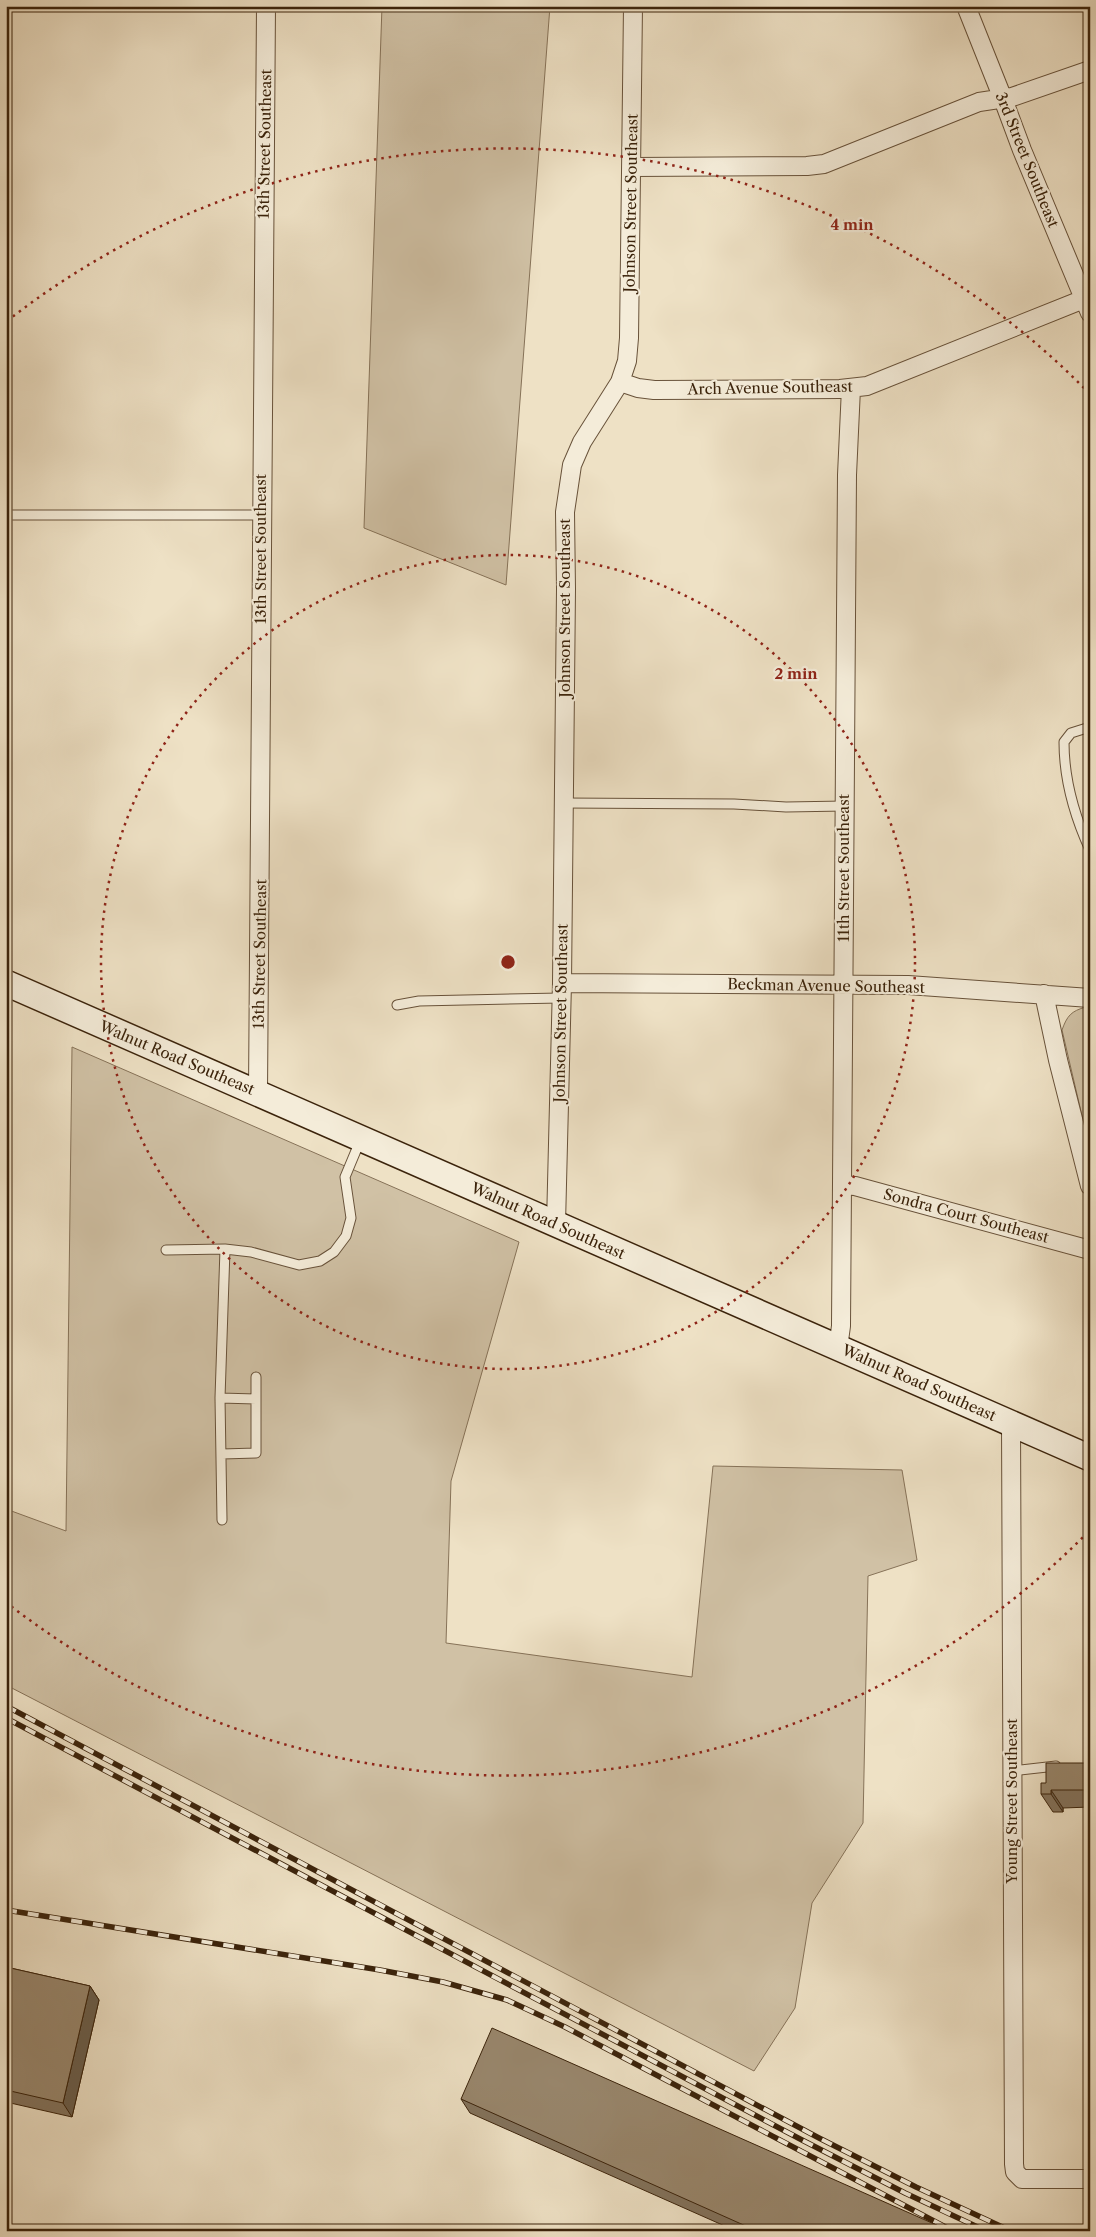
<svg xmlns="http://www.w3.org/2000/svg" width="1096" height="2237" viewBox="0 0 1096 2237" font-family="'Libre Caslon Text',serif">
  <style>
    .green { fill: #d0c1a5; stroke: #867258 }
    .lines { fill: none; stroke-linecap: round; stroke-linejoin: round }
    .service-casing { stroke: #68523a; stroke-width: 11 }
    .minor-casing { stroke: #68523a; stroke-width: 20 }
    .secondary-casing { stroke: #3b230b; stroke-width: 28 }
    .service { stroke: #f4ecd9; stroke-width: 9 }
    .minor { stroke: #f4ecd9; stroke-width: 18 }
    .secondary { stroke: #f4ecd9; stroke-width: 25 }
    .rail-casing { stroke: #3b230b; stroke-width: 5.5 }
    .rail { stroke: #f4ecd9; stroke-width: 4; stroke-dasharray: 11; stroke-linecap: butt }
    .wall { fill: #83735d; stroke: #3b230b }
    .shaded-wall { fill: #6a5e4c; stroke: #3b230b }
    .building { fill: #98866c; stroke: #3b230b }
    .ring { fill: none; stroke: #8f2418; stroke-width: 2.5; stroke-dasharray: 2.5 5 }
    .labels { text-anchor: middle; stroke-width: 4.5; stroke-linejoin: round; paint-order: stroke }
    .street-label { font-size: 15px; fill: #3b230b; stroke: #f4ecd9 }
    .centre { fill: #8f2418; stroke: #f4ecd9; stroke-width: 2.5 }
    .ring-label { font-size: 15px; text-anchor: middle; font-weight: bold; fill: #8f2418; stroke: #f4ecd9; stroke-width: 4.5; stroke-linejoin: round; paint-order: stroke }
  </style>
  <rect width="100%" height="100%" fill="#eee1c5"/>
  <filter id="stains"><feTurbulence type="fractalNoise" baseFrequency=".004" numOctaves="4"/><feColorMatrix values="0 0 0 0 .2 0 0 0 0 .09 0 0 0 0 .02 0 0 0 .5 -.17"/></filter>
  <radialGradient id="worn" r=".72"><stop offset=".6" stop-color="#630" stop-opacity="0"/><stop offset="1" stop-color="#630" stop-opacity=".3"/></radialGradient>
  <path class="green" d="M382,6h168l-44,579 -142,-57z
    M1086,1007h4v143l-28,-120c5,-14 9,-19 24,-23z
    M72,1047l447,195 -68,239 -5,162 246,34 21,-211 189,4 15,90 -49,16 -5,247 -51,80 -17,105 -41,63 -748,-386v-176l60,22z"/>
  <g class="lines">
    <defs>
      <path id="service" d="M6,515h255
        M1090,727l-19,6 -7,9c0,38 10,73 26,108
        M563,803l171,1 52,3 59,-1
        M397,1005l22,-4 142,-3
        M166,1250l59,-1 26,3 48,13 21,-4 14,-9 12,-16 5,-18 -6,-41 15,-36
        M220,1398l36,1v54l-34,1
        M256,1399v-22
        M222,1520l-2,-122 5,-149
        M1012,1771l44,-5"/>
      <path id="minor" d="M966,6l37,93 19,51 68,163
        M632,167l175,-1 17,-2 155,-62 33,-5 78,-27
        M620,382l18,6 16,2 186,-1 27,-3 217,-87
        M562,983l346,2 182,13
        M1044,994l14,66 32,126
        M258,1092l8,-1086
        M842,1185l13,1 235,64
        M556,1224l6,-241 4,-394 -1,-77 7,-47 10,-23 38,-60 7,-21 2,-23 4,-332
        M838,1348l3,-22 6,-851 4,-87
        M1011,1423l3,741 1,8 7,7h68"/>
      <path id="secondary" d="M6,983l1084,475"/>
    </defs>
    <use href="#service" class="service-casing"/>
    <use href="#minor" class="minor-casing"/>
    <use href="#secondary" class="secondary-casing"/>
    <use href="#service" class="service"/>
    <use href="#minor" class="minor"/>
    <use href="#secondary" class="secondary"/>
    <defs>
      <path id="rail" d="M6,1706l813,432 97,49 95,44
        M6,1718l796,422 103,53 81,38
        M6,1910l374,60 63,12 64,18 58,27 388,204"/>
    </defs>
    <use href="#rail" class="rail-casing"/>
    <use href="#rail" class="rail"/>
  </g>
  <path class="wall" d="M1090,1753v54l-27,1v4h-10l-12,-18 47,-31z
    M6,1967l84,19 9,14 -27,117 -66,-15z
    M461,2099l489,132h-214l-266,-118z"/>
  <path class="shaded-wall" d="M1051,1790l12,18v4l-12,-18z
    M90,1986l9,14 -27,117 -9,-14z"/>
  <path class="building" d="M1088,1753h2v37h-39v4h-10v-11h5v-20h42z
    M6,1967l84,19 -27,117 -57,-13z
    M492,2028l458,203h-193l-296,-132z"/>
  <g class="ring">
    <circle cx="508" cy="962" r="407"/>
    <path d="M1088 1532A813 813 0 0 1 7 1603M7 321A813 813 0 0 1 1088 392"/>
  </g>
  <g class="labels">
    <g class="street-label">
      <text transform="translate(265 144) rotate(-89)" y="5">13th Street Southeast</text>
      <text transform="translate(1027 160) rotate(68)" y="5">3rd Street Southeast</text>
      <text transform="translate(631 203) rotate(-89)" y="5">Johnson Street Southeast</text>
      <text transform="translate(770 388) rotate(-1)" y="5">Arch Avenue Southeast</text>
      <text transform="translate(261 549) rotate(-90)" y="5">13th Street Southeast</text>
      <text transform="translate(565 608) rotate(-90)" y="5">Johnson Street Southeast</text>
      <text transform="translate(844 868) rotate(-90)" y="5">11th Street Southeast</text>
      <text transform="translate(260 954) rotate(-89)" y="5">13th Street Southeast</text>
      <text transform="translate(826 986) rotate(1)" y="5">Beckman Avenue Southeast</text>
      <text transform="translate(561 1013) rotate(-89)" y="5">Johnson Street Southeast</text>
      <text transform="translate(177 1058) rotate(23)" y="5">Walnut Road Southeast</text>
      <text transform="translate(966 1216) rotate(15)" y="5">Sondra Court Southeast</text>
      <text transform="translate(548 1221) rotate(24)" y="5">Walnut Road Southeast</text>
      <text transform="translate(919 1383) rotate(24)" y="5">Walnut Road Southeast</text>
      <text transform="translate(1012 1801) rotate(-90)" y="5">Young Street Southeast</text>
    </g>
  </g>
  <circle cx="508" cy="962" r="8" class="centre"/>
  <g class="ring-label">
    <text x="852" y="230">4 min</text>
    <text x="796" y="679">2 min</text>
  </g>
  <rect width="1096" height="2237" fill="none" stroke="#eee1c5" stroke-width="25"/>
  <rect x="8" y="8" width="1081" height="2222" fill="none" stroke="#3b230b" stroke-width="2.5"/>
  <rect x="12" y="12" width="1071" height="2212" fill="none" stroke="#3b230b"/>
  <rect width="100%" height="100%" filter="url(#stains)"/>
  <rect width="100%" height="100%" fill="url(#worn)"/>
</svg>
